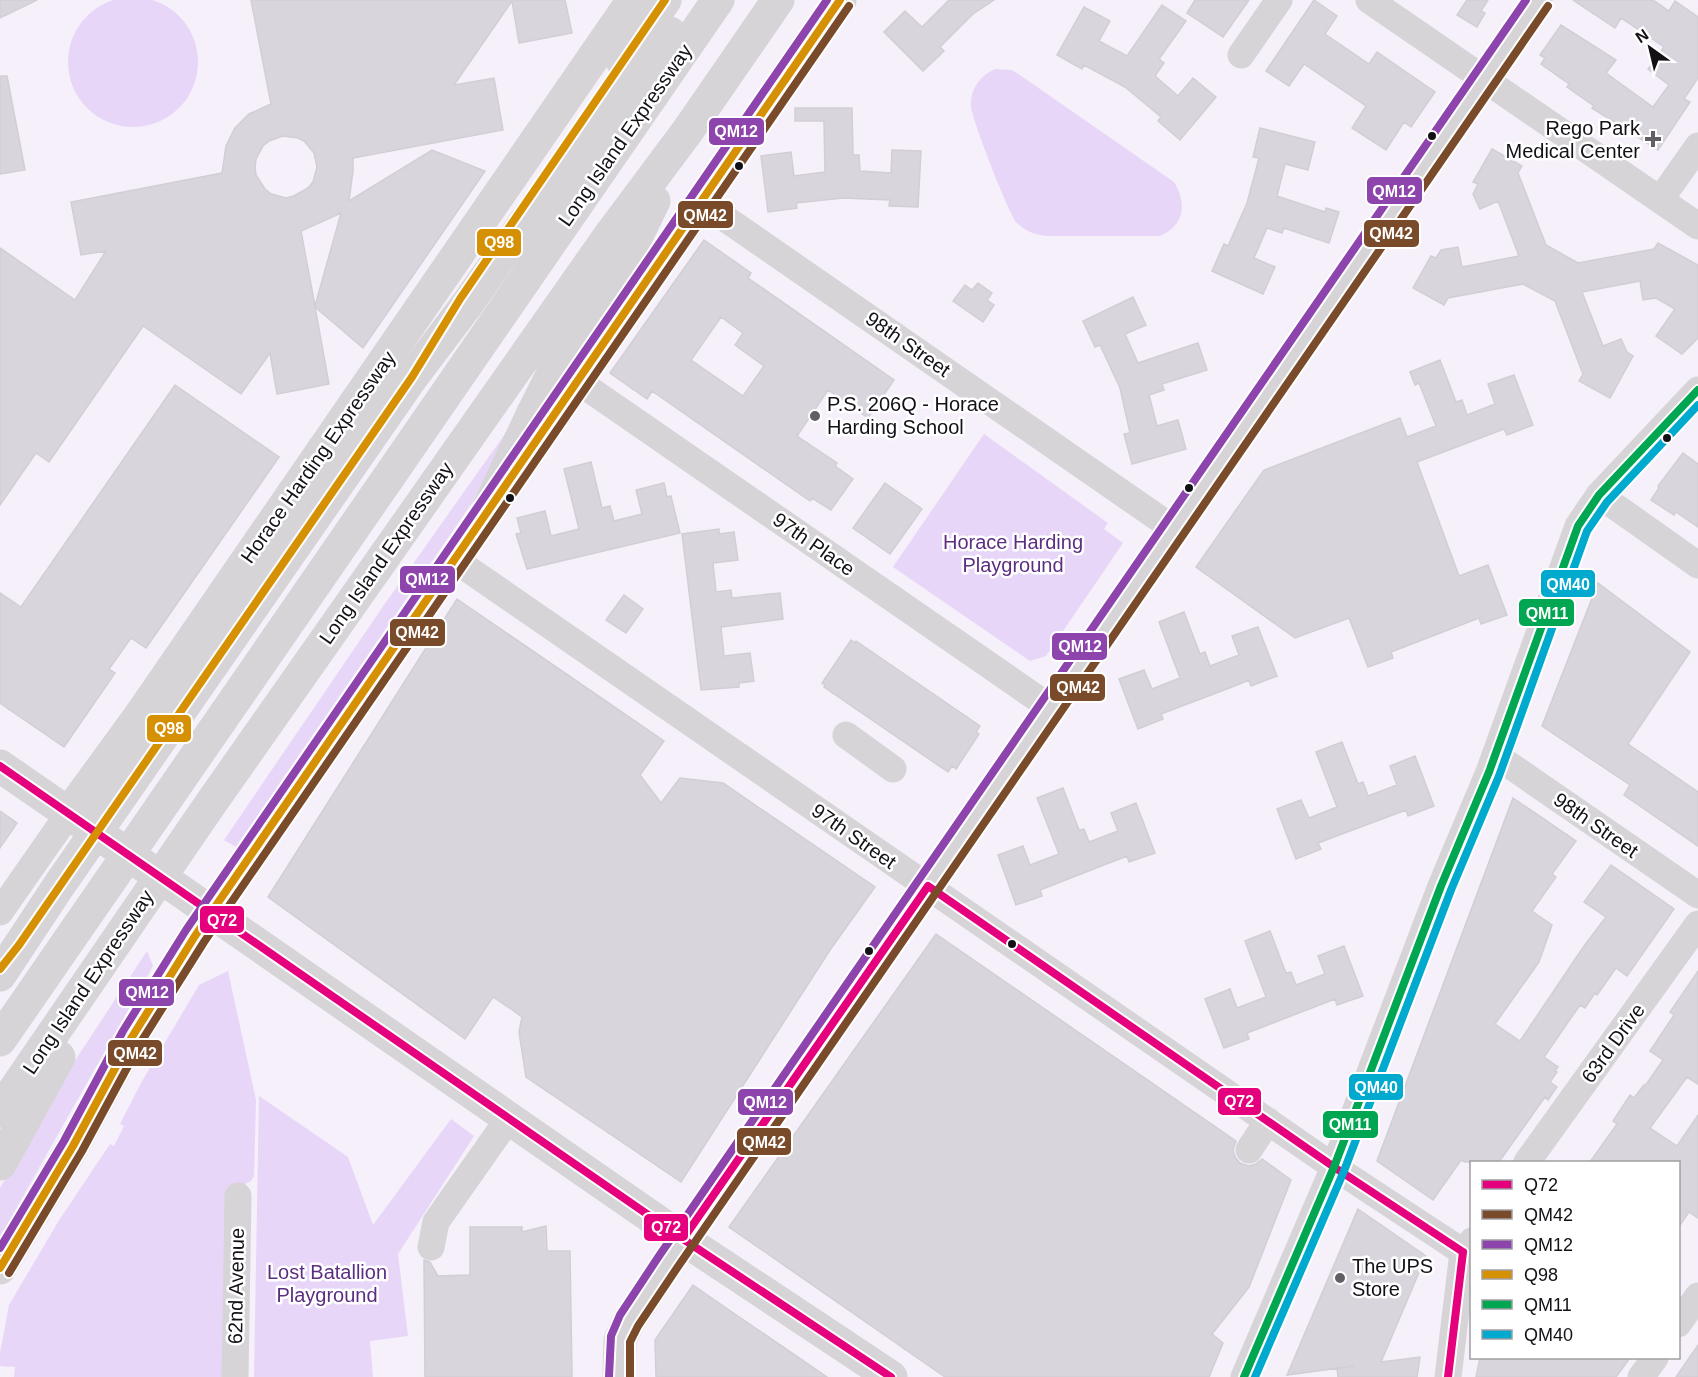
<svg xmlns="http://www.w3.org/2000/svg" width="1698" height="1377" viewBox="0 0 1698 1377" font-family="Helvetica,sans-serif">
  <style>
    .green { fill: #e7d6f8 }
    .building { fill: #d9d5dd; stroke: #d2ced6; stroke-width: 1.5; fill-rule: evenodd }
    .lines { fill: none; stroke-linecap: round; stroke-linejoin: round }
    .minor { stroke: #d6d4d6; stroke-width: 27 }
    .major { stroke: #d6d4d6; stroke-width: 33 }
    .highway { stroke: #d6d4d6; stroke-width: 33 }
    .bus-1-casing { stroke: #fff; stroke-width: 12 }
    .bus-2-casing { stroke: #fff; stroke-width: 12 }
    .bus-3-casing { stroke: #fff; stroke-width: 12 }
    .bus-4-casing { stroke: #fff; stroke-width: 12 }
    .bus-5-casing { stroke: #fff; stroke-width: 12 }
    .bus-6-casing { stroke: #fff; stroke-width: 12 }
    .bus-1 { stroke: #e5007d; stroke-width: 8 }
    .bus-2 { stroke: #7a4b2a; stroke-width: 8 }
    .bus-3 { stroke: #8e44ad; stroke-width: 8 }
    .bus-4 { stroke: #d59003; stroke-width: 8 }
    .bus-5 { stroke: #00a651; stroke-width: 8 }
    .bus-6 { stroke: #00a9ce; stroke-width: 8 }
    .bus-dot { fill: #131016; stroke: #fff; stroke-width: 2 }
    .poi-dot { fill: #625e66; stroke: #fff; stroke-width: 2 }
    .labels { text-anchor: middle; stroke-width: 5; stroke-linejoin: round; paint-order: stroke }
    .poi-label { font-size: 20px; fill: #131016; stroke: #fff; text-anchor: start }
    .street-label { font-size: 20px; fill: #131016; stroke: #fff }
    .park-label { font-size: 20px; fill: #5c2e80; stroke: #fff }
    .line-badge { stroke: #fff; stroke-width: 2 }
    .badge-label { font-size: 16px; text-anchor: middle; font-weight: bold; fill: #fff }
  </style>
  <rect width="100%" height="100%" fill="#f5f0fa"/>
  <path class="green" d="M68 62a65 65 0 1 1 130 0a65 65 0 1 1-130 0Z
    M995,69l16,1 6,3 157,109c13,21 11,43 -14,54h-114c-11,-2 -20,-4 -29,-13 -8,-8 -46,-106 -46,-117 -1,-17 10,-31 24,-37z
    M514,421l-42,82 -236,344 -12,-7 160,-235z
    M984,434l124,89 -4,6 19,14 -77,113 -16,5 -137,-94z
    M147,951l6,15 -153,271v-49l78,-132z
    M228,971l28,129 -2,76 -3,5 -18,9 -4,187h-215l1,-10 -15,-1v-13l9,-48 49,-83 52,-78 4,2 10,-20 -4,-2 21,-41 58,-98z
    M259,1096l89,61 25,68 78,-106 23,17 -76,118 10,82 -38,5 3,36h-119z"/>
  <path class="building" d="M0,0h37l-37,18z
    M251,0h314l7,33 -53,10 -7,-42 -58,84 40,-7 9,52 -150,28v13l-4,30 83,-51 53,21 -122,177 -48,-41 14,77 -52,10 -7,-41 -29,41 -98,-68 -94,136 -13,-9 -36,52v-257l75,52 31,-49 -25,4 -10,-53 151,-29 4,-27 9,-18 14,-14 22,-10zM283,136l15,2 6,3 10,12 3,14 -4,15 -5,6 -14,8 -8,2 -15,-4 -6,-5 -9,-14 -1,-8 1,-8 7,-13 6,-5zM341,213l-26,93 -14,-75z
    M949,0h45l-21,14 -33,33 4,4 -21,20 -39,-39 21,-21 17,16z
    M1195,0h54l-26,37 -36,-24z
    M1314,0l23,16 -12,18 44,30 8,-12 58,40 -24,35 -7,-5 -18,28 -34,-22 14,-22 -62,-42 -15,22 -23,-15z
    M1467,0h21l-7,11 4,2 -8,14 -20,-12z
    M1573,0h80l16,11 6,-10 23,16v61l-14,21 6,3 -32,48 -66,-42 2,-2 -27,-19 2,-3 -28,-20 4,-6 -5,-3 21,-30 55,35 -10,13 47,34 16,-22 -21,-16 16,-22 -43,-29 -6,10z
    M1162,5l24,16 -27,38 5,4 -9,13 23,20 15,-18 23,19 -36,43 -22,-19 3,-4 -36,-30 -41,-22 -2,4 -25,-14 27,-48 26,14 -11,20 28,15z
    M0,76h7l18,94 -25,4z
    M795,108h57l1,47h6l1,16 31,2 1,-23 29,1 -3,56 -29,-1 1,-6 -47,-2 -47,5 1,5 -29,4 -7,-56 30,-4 3,24 31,-4 -1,-51h-29z
    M1260,128l55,14 -7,28 -23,-6 -8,32 48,16 1,-4 13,4 -10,31 -45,-15 -2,5 -15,-5 -13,30 21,9 -12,27 -51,-23 12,-27 4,2 19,-43 12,-45 -6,-1z
    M1492,149l30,17 -4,7 28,72 32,18 76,-14 4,-6 40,22v73l-16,16 -26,-18 19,-27 -19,-11 -13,2 -3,-19 -58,11 21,54 18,-7 6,13 6,4 -23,42 -31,-17 4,-7 -28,-73 -32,-17 -75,14 -4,7 -31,-17 18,-32 5,2 5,-8 17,-3 4,20 57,-11 -21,-55 -18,8 -7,-15 5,-10 -5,-2z
    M704,240l47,33 -3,5 146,102 -26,38 -40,-28 -31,46 40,27 -2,3 18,13 -22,31 -19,-12 -2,3 -158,-110 -5,8 -37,-26zM721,317l22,16 -8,12 29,21 -21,30 -52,-36z
    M978,283l14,10 -5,7 7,5 -11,17 -30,-21 12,-16 7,5z
    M1133,297l13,28 -21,9 13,29 60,-20 9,27 -45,14 2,6 -15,5 8,31 21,-6 8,29 -54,15 -8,-30 6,-1 -10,-45 -20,-43 -5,2 -12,-26z
    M1440,360l16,42 6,-2 5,15 28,-11 -7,-20 26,-9 19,50 -26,10 -3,-6 -87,33 42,114 29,-11 19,50 -26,9 -2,-6 -88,34 2,6 -25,9 -19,-49 -54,20 -99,-71 68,-97 136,-52 7,19 29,-11 -17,-43 -4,2 -5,-13z
    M175,385l104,72 -133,191 -15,-10 -22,31 6,4 -51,74 -64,-44v-110l21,14z
    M1683,453l15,11v63l-22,-15 -2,3 -23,-15 8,-12 -1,-2z
    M591,462l11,46 8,-2 4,15 28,-7 -6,-24 28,-7 3,14 4,-1 9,37 -153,36 -11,-35 5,-1 -4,-15 28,-7 6,25 28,-7 -15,-60z
    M885,483l37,26 -32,45 -37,-26z
    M719,529v5l15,-2 4,28 -25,3 3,29 15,-2 1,8 48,-5 3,26 -62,8 3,29 26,-3 4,28 -15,2v4l-38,3 -19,-156z
    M1598,583l92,69 -62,92 70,48v54l-74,-51 6,-10 -88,-59z
    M624,595l19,14 -17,24 -20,-13z
    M457,599l207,142 -24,34 21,28 19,-25 43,5 152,104 -45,63 -149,232 -155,-105 -7,-45 3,-15 -11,-8 -18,-12 -28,42 -197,-142z
    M1184,612l16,42 5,-2 5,14 29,-11 -7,-19 26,-9 19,49 -26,10 -2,-6 -17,7 -71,27 2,5 -25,10 -19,-50 25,-9 8,19 28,-11 -21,-56z
    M851,640l4,3 1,-2 124,85 -4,6 3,2 -23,35 -4,-3 -4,6 -124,-85 1,-2 -3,-2z
    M1342,742l16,42 5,-2 5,14 29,-11 -7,-19 25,-10 19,50 -26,10 -2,-6 -88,33 3,6 -25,10 -19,-50 24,-9 8,18 28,-11 -21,-55z
    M1063,788l16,42 5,-1 5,13 29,-11 -7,-18 25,-10 19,50 -26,9 -2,-6 -87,34 2,6 -26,9 -18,-50 25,-9 7,19 29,-11 -22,-56z
    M1513,798l63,43 -24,33 4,3 -24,34 20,14 -13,37 -44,62 25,17 64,-95 22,-29 -22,-15 27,-37 63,44 -47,67 -11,-8 -19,27 -2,-2 -10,15 -5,-3 -36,52 14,10 -3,4 2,1 -7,10 7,5 -9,13 -3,-3 -46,65h-34l-4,-2 -28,40 -56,-39z
    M0,811l17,12 -17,25z
    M1270,931l16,42 5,-1 5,13 29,-11 -7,-18 26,-10 19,50 -26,9 -2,-6 -88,34 2,6 -25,9 -19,-49 25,-10 7,19 29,-11 -21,-56z
    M936,934l300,207 -3,9 2,7 5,6 9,3 7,-2 6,-5 29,21 -42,107 -37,47 11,9 -14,34h-264l-216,-150z
    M1698,971v113l-11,-7 -37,51 27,18 21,-31v103l-9,-6 -11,16v-66h-88l27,-38 -4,-3 17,-26 4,3 10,-13 1,1 18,-26 -13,-9 24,-36 -4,-3z
    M1358,1209l68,47 -45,106 39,-5 -3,20h-79l-1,-9 17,-2 -67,9z
    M546,1226l1,25h23l2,126h-147l-1,-117 6,2 8,14 32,-1v-48h52v5z
    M693,1285l39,27 95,65h-171l-1,-37z
    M1698,1345v32h-22z
    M1480,1358h150l-14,19h-140z"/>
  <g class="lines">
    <path class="minor" d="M1369,0l329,226
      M1241,55l38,-55
      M1660,200l38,-54
      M700,201l474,328
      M576,380l475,328
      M1599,495l99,70
      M455,560l879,607 129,85
      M846,735l47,34
      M1495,755l203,140
      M0,912l69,-99
      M1249,1150l19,-29
      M1527,1162l171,-238
      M683,1239l856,-1239
      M431,1247l5,-25 73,-104
      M1678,1324l20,-28
      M235,1377l3,-181
      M1244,1377l90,-210 107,-281 48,-114 89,-246 21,-31 99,-105
      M1448,1377l15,-125 9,-11
      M1641,1377l14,-19"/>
    <path class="major" d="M0,766l683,473 208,138
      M69,813l70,-96 494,-717
      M0,1268l73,-122 59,-109 63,-101 645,-936
      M619,1377l1,-37 9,-19 54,-82"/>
    <path class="highway" d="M622,61l43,-61
      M486,513l45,-96 29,-58 70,-109 24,-49
      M0,975l58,-88 354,-510 56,-74 57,-81 145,-189
      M0,1040l718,-1040
      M0,1111l209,-305 401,-571 79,-106 89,-129
      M0,1164l59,-107"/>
    <defs>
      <path id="bus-1" d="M0,766l683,473 208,138
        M683,1239l245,-353 406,281 129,85
        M1448,1377l15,-125"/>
      <path id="bus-2" d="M9,1273l73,-122 59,-109 63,-100 645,-936
        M630,1377v-35l8,-16 39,-58 871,-1262"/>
      <path id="bus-3" d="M0,1248l64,-107 59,-110 63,-101 641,-930
        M609,1377l2,-41 9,-21 39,-59 867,-1256"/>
      <path id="bus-4" d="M0,969l19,-24 393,-568 48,-78 205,-299
        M0,1268l73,-122 59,-109 63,-101 645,-936"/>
      <path id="bus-5" d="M1244,1377l90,-210 107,-281 48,-114 89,-246 21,-31 99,-105"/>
      <path id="bus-6" d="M1255,1377l89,-206 107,-281 48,-114 88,-245 20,-29 91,-97"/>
    </defs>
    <use href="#bus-1" class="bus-1-casing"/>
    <use href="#bus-2" class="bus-2-casing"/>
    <use href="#bus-3" class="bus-3-casing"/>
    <use href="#bus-4" class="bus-4-casing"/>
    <use href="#bus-5" class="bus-5-casing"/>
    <use href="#bus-6" class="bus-6-casing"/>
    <use href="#bus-1" class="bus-1"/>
    <use href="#bus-2" class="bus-2"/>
    <use href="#bus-3" class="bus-3"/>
    <use href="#bus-4" class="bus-4"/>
    <use href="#bus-5" class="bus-5"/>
    <use href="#bus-6" class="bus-6"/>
  </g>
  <g class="bus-dot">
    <circle cx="1432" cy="136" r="5"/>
    <circle cx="739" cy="166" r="5"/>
    <circle cx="1667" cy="438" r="5"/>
    <circle cx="1189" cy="488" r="5"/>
    <circle cx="510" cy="498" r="5"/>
    <circle cx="1012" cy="944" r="5"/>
    <circle cx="869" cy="951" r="5"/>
  </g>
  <g class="poi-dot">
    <path d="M1650 130h6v6h6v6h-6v6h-6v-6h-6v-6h6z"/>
    <circle cx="815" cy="416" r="6"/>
    <circle cx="1340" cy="1278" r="6"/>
  </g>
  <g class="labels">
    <g class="poi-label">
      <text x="1640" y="135" text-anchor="end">Rego Park<tspan x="1640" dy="23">Medical Center</tspan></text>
      <text x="827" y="411">P.S. 206Q - Horace<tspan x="827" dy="23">Harding School</tspan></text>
      <text x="1352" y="1273">The UPS<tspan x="1352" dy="23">Store</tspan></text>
    </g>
    <g class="street-label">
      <text transform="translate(625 135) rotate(-55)" y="7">Long Island Expressway</text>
      <text transform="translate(908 344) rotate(35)" y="7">98th Street</text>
      <text transform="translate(318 457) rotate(-55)" y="7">Horace Harding Expressway</text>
      <text transform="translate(814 544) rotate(35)" y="7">97th Place</text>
      <text transform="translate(386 553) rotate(-55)" y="7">Long Island Expressway</text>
      <text transform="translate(1596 825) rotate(35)" y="7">98th Street</text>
      <text transform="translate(854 836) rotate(35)" y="7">97th Street</text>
      <text transform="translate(88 982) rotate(-56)" y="7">Long Island Expressway</text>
      <text transform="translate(1613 1043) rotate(-54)" y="7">63rd Drive</text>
      <text transform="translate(236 1286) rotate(-89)" y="7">62nd Avenue</text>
    </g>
    <g class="park-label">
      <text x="1013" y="549">Horace Harding<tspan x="1013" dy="23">Playground</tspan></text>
      <text x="327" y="1279">Lost Batallion<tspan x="327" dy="23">Playground</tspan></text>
    </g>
  </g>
  <g class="line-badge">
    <rect x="708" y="117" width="57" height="29" rx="6" fill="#8e44ad"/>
    <rect x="1366" y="176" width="57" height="29" rx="6" fill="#8e44ad"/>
    <rect x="677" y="200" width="57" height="29" rx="6" fill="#7a4b2a"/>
    <rect x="1363" y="219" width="57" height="29" rx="6" fill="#7a4b2a"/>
    <rect x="476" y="228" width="46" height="29" rx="6" fill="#d59003"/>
    <rect x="399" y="565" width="57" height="29" rx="6" fill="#8e44ad"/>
    <rect x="1540" y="569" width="56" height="29" rx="6" fill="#00a9ce"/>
    <rect x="1518" y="598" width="57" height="29" rx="6" fill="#00a651"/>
    <rect x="389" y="618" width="57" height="29" rx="6" fill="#7a4b2a"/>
    <rect x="1051" y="632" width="57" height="29" rx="6" fill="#8e44ad"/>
    <rect x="1049" y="673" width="57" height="29" rx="6" fill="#7a4b2a"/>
    <rect x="146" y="714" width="46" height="29" rx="6" fill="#d59003"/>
    <rect x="199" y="905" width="46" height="29" rx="6" fill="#e5007d"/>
    <rect x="118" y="978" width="57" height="29" rx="6" fill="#8e44ad"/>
    <rect x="107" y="1039" width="56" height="28" rx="6" fill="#7a4b2a"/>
    <rect x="1348" y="1073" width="56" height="28" rx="6" fill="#00a9ce"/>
    <rect x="1217" y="1087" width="45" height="29" rx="6" fill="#e5007d"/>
    <rect x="737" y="1088" width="57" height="28" rx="6" fill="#8e44ad"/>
    <rect x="1322" y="1110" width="57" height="29" rx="6" fill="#00a651"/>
    <rect x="736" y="1127" width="56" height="29" rx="6" fill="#7a4b2a"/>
    <rect x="643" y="1213" width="46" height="29" rx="6" fill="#e5007d"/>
  </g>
  <g class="badge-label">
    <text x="736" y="137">QM12</text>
    <text x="1394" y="197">QM12</text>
    <text x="705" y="221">QM42</text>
    <text x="1391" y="239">QM42</text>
    <text x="499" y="248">Q98</text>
    <text x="427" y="585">QM12</text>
    <text x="1568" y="590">QM40</text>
    <text x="1547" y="619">QM11</text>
    <text x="417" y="638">QM42</text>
    <text x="1080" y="652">QM12</text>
    <text x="1078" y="693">QM42</text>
    <text x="169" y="734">Q98</text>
    <text x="222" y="926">Q72</text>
    <text x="147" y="998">QM12</text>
    <text x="135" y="1059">QM42</text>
    <text x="1376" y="1093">QM40</text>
    <text x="1239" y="1107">Q72</text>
    <text x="765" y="1108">QM12</text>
    <text x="1350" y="1130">QM11</text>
    <text x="764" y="1148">QM42</text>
    <text x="666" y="1233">Q72</text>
  </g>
  <rect x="1470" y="1161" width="210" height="198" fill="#ffffff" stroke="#a19fa2" stroke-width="1.5"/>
  <rect x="1482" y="1180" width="30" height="9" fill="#e5007d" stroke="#a19fa2" stroke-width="1.5"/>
  <text x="1524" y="1191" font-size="18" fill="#131016">Q72</text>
  <rect x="1482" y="1210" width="30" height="9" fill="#7a4b2a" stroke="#a19fa2" stroke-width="1.5"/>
  <text x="1524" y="1221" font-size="18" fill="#131016">QM42</text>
  <rect x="1482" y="1240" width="30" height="9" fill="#8e44ad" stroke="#a19fa2" stroke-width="1.5"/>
  <text x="1524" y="1251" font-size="18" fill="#131016">QM12</text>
  <rect x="1482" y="1270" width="30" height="9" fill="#d59003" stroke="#a19fa2" stroke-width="1.5"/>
  <text x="1524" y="1281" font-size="18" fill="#131016">Q98</text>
  <rect x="1482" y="1300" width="30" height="9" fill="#00a651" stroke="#a19fa2" stroke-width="1.5"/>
  <text x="1524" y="1311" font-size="18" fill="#131016">QM11</text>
  <rect x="1482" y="1330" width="30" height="9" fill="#00a9ce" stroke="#a19fa2" stroke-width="1.5"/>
  <text x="1524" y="1341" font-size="18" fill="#131016">QM40</text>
  <g transform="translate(1650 48) rotate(326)" stroke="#ffffff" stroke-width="4.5" paint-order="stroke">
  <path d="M0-4.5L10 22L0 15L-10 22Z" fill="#131016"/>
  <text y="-9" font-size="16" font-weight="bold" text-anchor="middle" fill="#131016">N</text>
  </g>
</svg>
